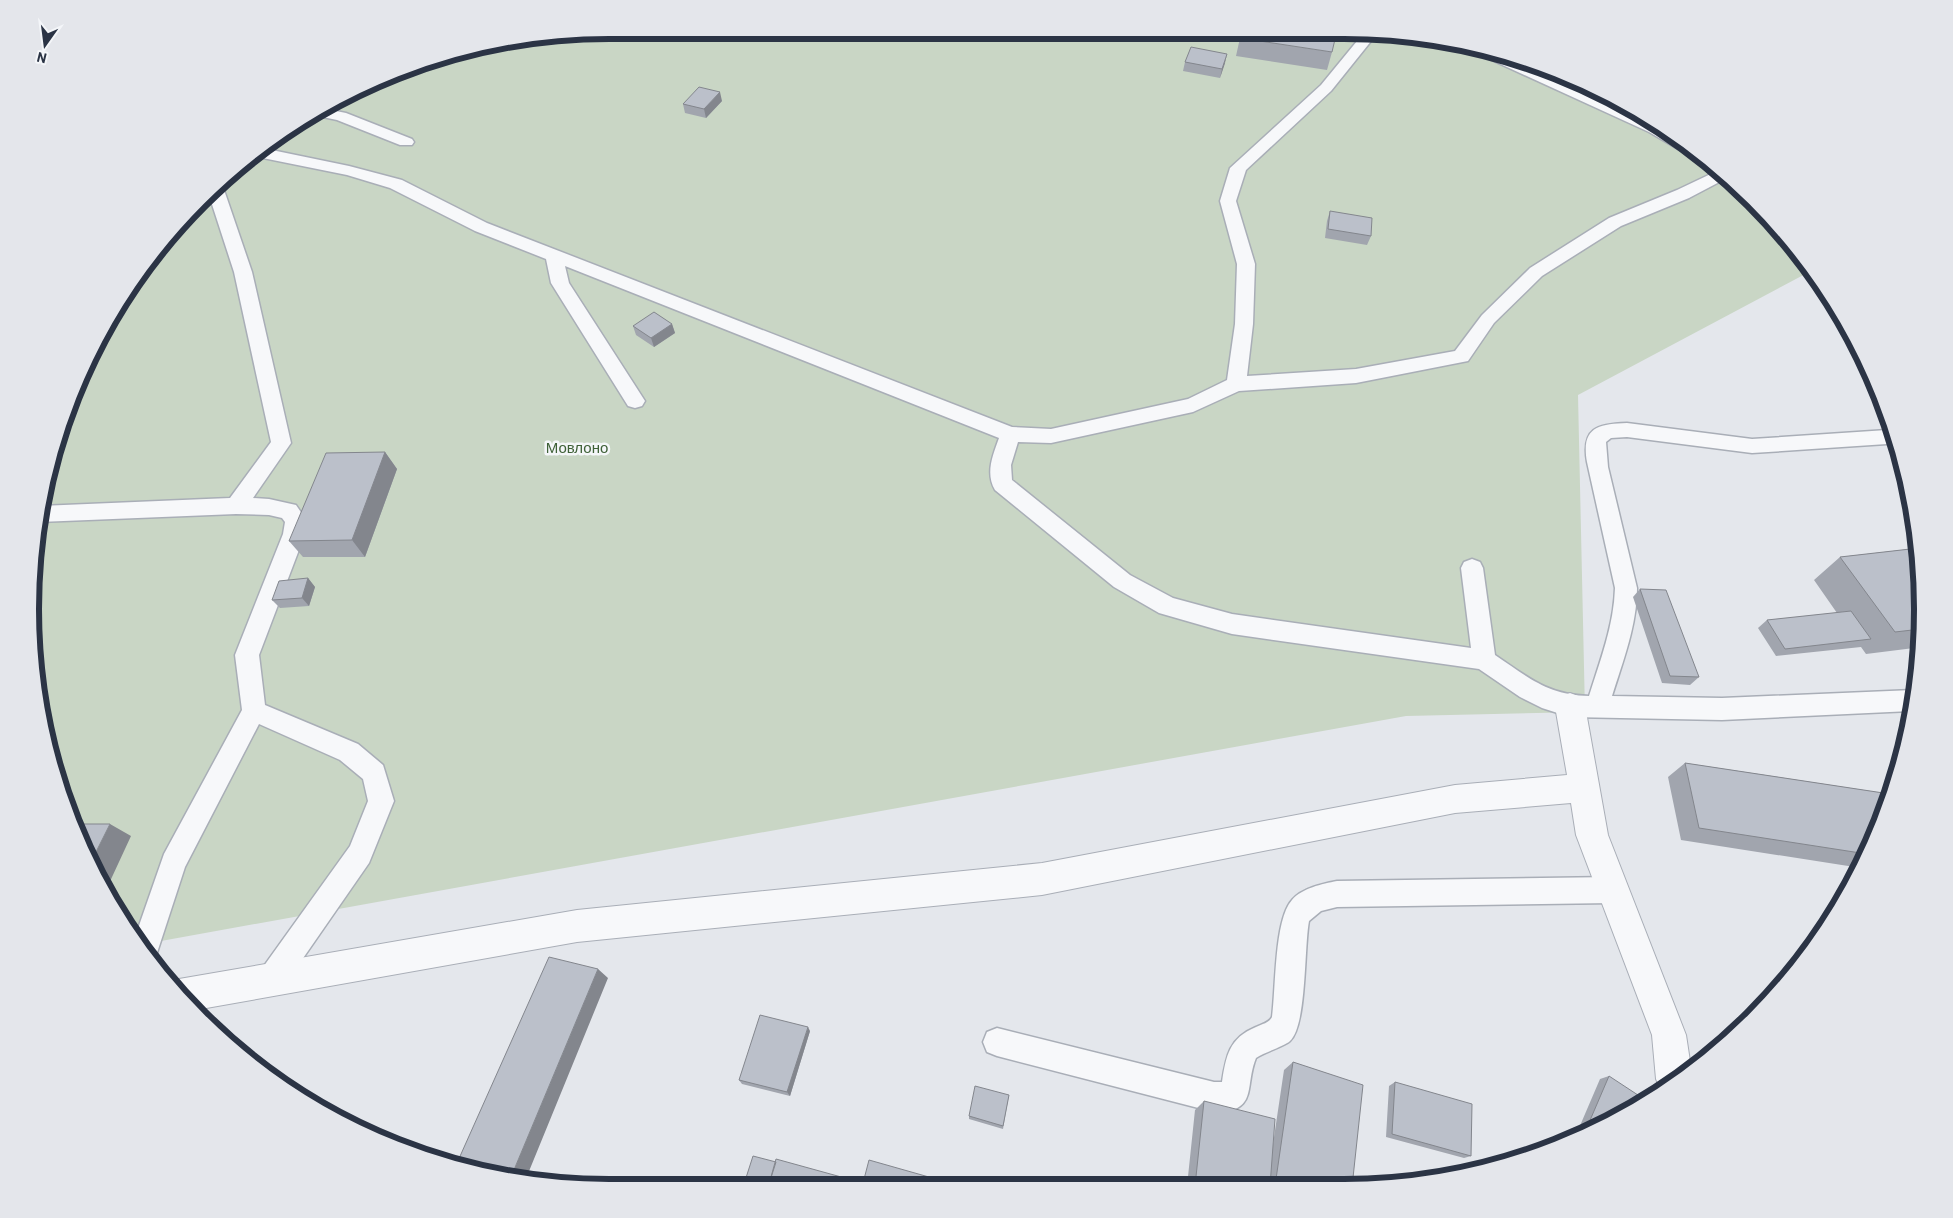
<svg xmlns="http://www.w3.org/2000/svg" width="1953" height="1218" viewBox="0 0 1953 1218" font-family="Barlow,sans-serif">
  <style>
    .green { fill: #c9d6c5 }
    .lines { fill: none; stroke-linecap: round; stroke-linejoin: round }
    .lane-casing { stroke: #a9aeb7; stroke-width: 3 }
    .street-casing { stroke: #a9aeb7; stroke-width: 2 }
    .lane { fill: #f7f8fa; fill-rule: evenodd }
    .street { fill: #f7f8fa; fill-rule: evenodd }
    .wall { fill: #a1a5ae }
    .shaded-wall { fill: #83868d }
    .building { fill: #bbc0ca; stroke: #83868d }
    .labels { text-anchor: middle; stroke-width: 5; stroke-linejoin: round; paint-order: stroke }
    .park-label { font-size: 15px; fill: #3f6138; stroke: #f4f6f9 }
    .rim { fill: none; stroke: #2b3445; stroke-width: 6 }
  </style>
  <rect width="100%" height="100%" fill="#e4e7ec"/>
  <path class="green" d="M533,35h886l147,39 131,76 83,77 31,44 -233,124 7,317 -179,4 -1267,229 -12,-15 -53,-99 -24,-72 -20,-150 11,-113 20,-73 46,-103 43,-64 50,-57 87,-71 136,-67z"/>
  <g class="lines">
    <defs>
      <path id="lane" d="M1362,35h14l-45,56 -85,79 -10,31 19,63 -2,60 -6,52 109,-7 99,-18 27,-36 48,-47 79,-50 68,-28 40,-19 10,7 -38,20 -68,28 -79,50 -48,47 -26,38 -112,22 -117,8 -46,21 -142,31 -33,-1 -7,23 1,15 118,95 43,23 59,16 239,34 -10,-80 3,-6 8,-3 8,3 3,6 12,87c33,22 52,40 94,41 11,-35 25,-71 26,-108l-28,-126c-6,-34 10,-38 40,-39l125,16 135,-9 7,2 2,7 -2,3 -7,2 -135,9 -125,-16 -16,1 -5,4 2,25 29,121c0,37 -14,73 -25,108l110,2 191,-8h2l-4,21 -189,9 -152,-3 -28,-9 -22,-11 -41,-28 -247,-35 -73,-21 -45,-26 -119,-97c-10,-17 -2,-35 4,-52l-434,-172 4,17 76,118 -3,5 -7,2 -7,-2 -77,-123 -5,-24 -71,-28 -85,-43 -43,-13 -94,-19 9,-8 87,18 53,14 85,43 525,204 39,2 137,-30 39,-19 8,-56 2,-60 -17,-63 10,-33 91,-83z
        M1484,52l35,10 116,52 62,36 13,13 -10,-1 -51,-30 -164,-75 -2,-3z
        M326,109l20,4 66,26 2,3 -2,3h-12l-63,-25 -24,-5z
        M220,183l3,4 29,85 39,171 -38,55 16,1 27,6 11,16 -2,13 -46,121 6,50 93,39 25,21 11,36 -25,62 -88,127 -10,4 -10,-4 -4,-10 4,-10 89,-124 18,-45 -5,-22 -23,-19 -81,-36 -74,143 -31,95h-2l-18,-22 30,-86 78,-144 -7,-55 48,-121 2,-12 -3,-4 -13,-3 -33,-1 -197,8 1,-16 190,-8 41,-56 -37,-170 -26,-80z
        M1613,877l9,4 4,9 -4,9 -9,4 -276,4 -16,4 -12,10c-5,26 -2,104 -19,120 -5,5 -25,11 -34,17 -12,29 3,54 -42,54l-217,-56 -10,-4 -4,-10 4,-10 10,-4 217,54h8c4,-26 7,-44 34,-55 6,-3 13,-4 16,-10 4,-28 2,-97 20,-117 10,-12 30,-16 45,-19z"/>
      <path id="street" d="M1570,693l10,4 5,9 23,129 78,200 5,33 -31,20 -4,-9 -4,-44 -76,-200 -5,-32 -116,10 -413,82 -465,47 -382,68 -27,-27 11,-4 398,-69 465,-47 413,-78 112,-10 -12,-69 5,-9z"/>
    </defs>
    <use href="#lane" class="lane-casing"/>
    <use href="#street" class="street-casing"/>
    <use href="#lane" class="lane"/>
    <use href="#street" class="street"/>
  </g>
  <path class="wall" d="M733,35h29l-4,5z
    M1240,38l92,14 -5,18 -91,-14z
    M1185,62l40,1 -5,15 -37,-7z
    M722,101l-16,17 -21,-5 -2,-9z
    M1330,211l41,25 -4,9 -42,-7 2,-17z
    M672,324l3,9 -21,14 -18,-12 -3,-9z
    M385,452l12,17 -32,88h-62l-14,-16z
    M1919,548l3,99 -56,7 -5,-7 -85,9 -18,-28 9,-8 70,-7 -23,-33 26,-23z
    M308,578l7,9 -6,19 -29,2 -8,-8z
    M1640,589l59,88 -9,8 -28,-2 -29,-86z
    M1685,763l205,31 -29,74 -180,-28 -13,-63z
    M810,1031l-20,65 -48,-12 -3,-4z
    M1293,1062l59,125 -165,-1 8,-76 9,-9 69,43 11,-74z
    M1609,1076l-9,52 -13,5 -8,-5 21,-49z
    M1395,1082l76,74 -7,2 -78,-21 3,-51z
    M1009,1095l-6,34 -34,-10v-3z"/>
  <path class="shaded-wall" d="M757,35h5l-4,5z
    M1227,54l-2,9 -5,15 2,-9z
    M720,92l2,9 -16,17 -2,-9z
    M672,324l3,9 -21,14 -3,-9z
    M385,452l12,17 -32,88 -13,-17z
    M308,578l7,9 -6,19 -7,-8z
    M110,824l21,12 -25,54 -15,-28z
    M598,969l10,9 -83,203 -14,-4z
    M808,1027l2,4 -20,65 -3,-4z"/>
  <path class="building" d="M1241,35h95l-4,17 -92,-14z
    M1191,47l36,7 -5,15 -37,-7z
    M699,87l21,5 -16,17 -21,-5z
    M1330,211l42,7 -1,18 -43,-7z
    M654,312l18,12 -21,14 -18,-12z
    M385,452l-33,88 -63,1 37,-88z
    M1919,548l2,81 -26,3 -55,-75z
    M308,578l-6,20 -30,2 7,-19z
    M1640,589l26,1 33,87 -29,-1z
    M1851,611l20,28 -86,10 -18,-29z
    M1685,763l205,31 -23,60 -168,-26z
    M72,824h38l-19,38 -17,-31z
    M549,957l49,12 -87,208 -54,-14z
    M760,1015l48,12 -21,65 -48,-12z
    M1293,1062l70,23 -11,102 -77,-1z
    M1609,1076l35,23 -44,29 -4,2 -8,-5z
    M1395,1082l77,22 -1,52 -79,-22z
    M975,1086l34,9 -6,31 -34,-10z
    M1204,1101l71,18 -5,67h-75z
    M753,1156l23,6 -7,22h-25z
    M776,1159l87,24 6,-23 74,21 -1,4 -173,-1z"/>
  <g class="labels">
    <g class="park-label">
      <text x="577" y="453">Мовлоно</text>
    </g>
  </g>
  <path d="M0 0H1953V1218H0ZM609 39H1344A570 570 0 0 1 1914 609V609A570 570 0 0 1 1344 1179H609A570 570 0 0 1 39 609V609A570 570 0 0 1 609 39Z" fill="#e4e6eb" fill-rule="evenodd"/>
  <path class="rim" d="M609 39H1344A570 570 0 0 1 1914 609V609A570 570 0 0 1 1344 1179H609A570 570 0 0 1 39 609V609A570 570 0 0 1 609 39Z"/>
  <g transform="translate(45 45) rotate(194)" stroke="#f4f6f9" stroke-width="4" paint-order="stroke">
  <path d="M0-4L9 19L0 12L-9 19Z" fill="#2b3445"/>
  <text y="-8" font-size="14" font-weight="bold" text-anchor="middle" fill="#2b3445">N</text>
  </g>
</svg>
